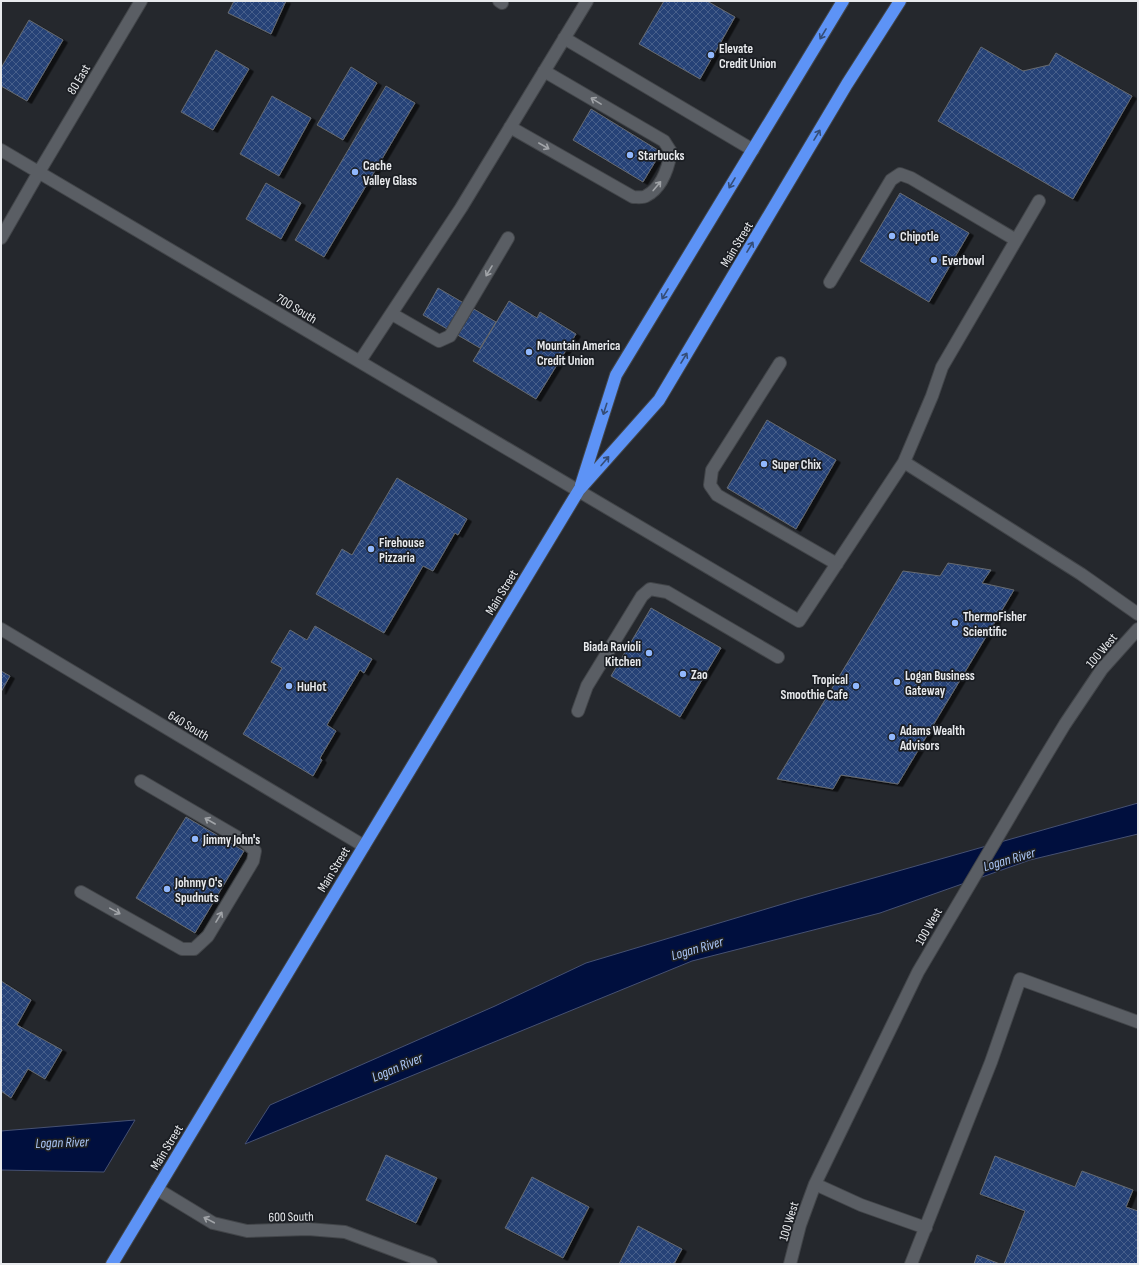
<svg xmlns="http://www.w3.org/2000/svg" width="1139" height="1265" viewBox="0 0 1139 1265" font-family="'Sofia Sans Condensed',sans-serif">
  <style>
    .water { fill: #000f3e; stroke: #465172 }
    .building { fill: url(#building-cross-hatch); stroke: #666a70; filter: url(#shadow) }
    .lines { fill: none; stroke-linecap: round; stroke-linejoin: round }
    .minor-casing { stroke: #424549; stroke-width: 14 }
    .highway-casing { stroke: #424549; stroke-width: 14 }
    .minor { stroke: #5a5e64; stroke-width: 12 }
    .highway { stroke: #5d93f6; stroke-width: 12 }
    .oneway { stroke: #354d77 }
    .oneway2 { stroke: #a1a4a8 }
    .poi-dot { fill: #91b8fd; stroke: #1b1e23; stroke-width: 1.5 }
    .labels { text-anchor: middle; stroke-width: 3.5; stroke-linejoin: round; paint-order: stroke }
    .poi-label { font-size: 13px; font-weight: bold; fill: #e8eaed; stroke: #1b1e23; text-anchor: start }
    .street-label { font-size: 13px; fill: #e8eaed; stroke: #1b1e23 }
    .water-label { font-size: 14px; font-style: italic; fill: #abc6f6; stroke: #1b1e23 }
  </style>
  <defs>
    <pattern id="building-cross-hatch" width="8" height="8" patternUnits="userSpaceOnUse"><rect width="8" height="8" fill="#274377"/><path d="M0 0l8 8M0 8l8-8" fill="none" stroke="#465e8b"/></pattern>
    <filter id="shadow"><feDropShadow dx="4.5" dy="2.5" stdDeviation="0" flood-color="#0009"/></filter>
  </defs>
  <rect width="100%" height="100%" fill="#25282d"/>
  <path class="water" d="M1138,803v31l-108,26 -150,53 -188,48 -447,183 25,-39 225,-99 91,-43 210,-63z
    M135,1120l-31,52 -103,-2v-39z"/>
  <path class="building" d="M234,1h52l-15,33 -43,-21z
    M664,1h43l28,16 -35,62 -61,-35z
    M29,20l34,20 -36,61 -26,-15v-18z
    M981,47l42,24 26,-6 7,-12 76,43 -59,103 -135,-78z
    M216,50l33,19 -36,61 -32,-18z
    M351,67l26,16 -34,57 -26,-15z
    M386,86l29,17 -91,154 -29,-17z
    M272,96l39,22 -32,58 -39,-22z
    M591,109l70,43 -18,30 -70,-42z
    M266,183l35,20 -20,36 -35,-20z
    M900,193l69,40 -40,69 -69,-41z
    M438,288l58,34 -16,26 -57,-33z
    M509,301l28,17 3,-6 36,22 -40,65 -63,-38z
    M767,420l69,40 -40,69 -69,-41z
    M397,478l70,41 -9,16 -3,-2 -22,38 -10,-5 -39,67 -68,-39 26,-45 10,6z
    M948,563l43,7 -9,13 32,7 -116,194 -57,-9 -8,14 -56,-10 126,-208 37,5z
    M651,608l70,40 -41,69 -69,-41z
    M315,626l57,33 -8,14 -4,-3 -33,55 9,6 -16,27 2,2 -9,16 -70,-42 39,-66 -11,-6 19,-32 17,10z
    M1,671l9,5 -9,16z
    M186,817l58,34 -49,82 -59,-35z
    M1,981l30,19 -14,25 45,25 -17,29 -17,-10 -17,29 -10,-7z
    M386,1155l51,23 -21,45 -50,-23z
    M995,1156l80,31 7,-16 51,19 -7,17 12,4v53h-134l21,-53 -45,-17z
    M532,1177l57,30 -26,51 -58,-30z
    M638,1226l44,23 -8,15h-55z
    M977,1255l23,9h-26z"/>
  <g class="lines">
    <defs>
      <path id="minor" d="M499,1l3,2
        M564,38l189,112
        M510,127l123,70c4,0 10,1 13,-1 16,-8 22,-27 25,-44l-7,-11 -120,-70
        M1,150l798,471 105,-159 28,-66 10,-29 97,-166
        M1,238l38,-66 102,-171
        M830,282l61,-102 9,-6 11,4 105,62
        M392,314l47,27 11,-5 58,-98
        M360,361l101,-153 126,-207
        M780,363l-68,107 -2,15 7,10 120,69
        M904,462l177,112 57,40
        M1,629l363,217
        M578,711l9,-25 55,-90 8,-7 17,3 111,65
        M81,892l101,57h12l14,-13 45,-75 2,-10 -11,-10 -103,-60
        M815,1184l46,21 65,23
        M157,1189l56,34 34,8 61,-2 37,3 86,32
        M790,1264l10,-39 15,-41 103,-212 124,-210 23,-38 37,-55 36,-40
        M911,1264l80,-202 29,-83 118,43"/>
      <path id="highway" d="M581,485l35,-110 227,-374
        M112,1264l252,-418 215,-356 80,-90 188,-316 53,-83"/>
    </defs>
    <use href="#minor" class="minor-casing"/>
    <use href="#highway" class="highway-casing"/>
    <use href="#minor" class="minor"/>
    <use href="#highway" class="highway"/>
  </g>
  <defs><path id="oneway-shaft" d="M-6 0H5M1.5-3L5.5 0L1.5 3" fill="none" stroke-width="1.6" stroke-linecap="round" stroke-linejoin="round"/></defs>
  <g class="oneway">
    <use href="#oneway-shaft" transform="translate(823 34) rotate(121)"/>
    <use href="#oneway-shaft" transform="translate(817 135) rotate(-59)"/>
    <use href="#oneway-shaft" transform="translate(732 183) rotate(121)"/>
    <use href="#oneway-shaft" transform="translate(750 247) rotate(-59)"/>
    <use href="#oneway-shaft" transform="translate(665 294) rotate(121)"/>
    <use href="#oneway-shaft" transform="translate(684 358) rotate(-59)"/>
    <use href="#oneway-shaft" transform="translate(605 409) rotate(108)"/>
    <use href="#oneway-shaft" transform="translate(605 461) rotate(-49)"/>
  </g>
  <g class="oneway2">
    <use href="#oneway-shaft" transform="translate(596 101) rotate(-149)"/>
    <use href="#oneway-shaft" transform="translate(544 146) rotate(30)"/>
    <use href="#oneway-shaft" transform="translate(657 186) rotate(-50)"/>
    <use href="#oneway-shaft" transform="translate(489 271) rotate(121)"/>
    <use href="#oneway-shaft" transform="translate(210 821) rotate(-150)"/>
    <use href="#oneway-shaft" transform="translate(115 911) rotate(29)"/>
    <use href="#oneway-shaft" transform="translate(219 917) rotate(-59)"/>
    <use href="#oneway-shaft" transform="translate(209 1220) rotate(-152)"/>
  </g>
  <g class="poi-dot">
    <circle cx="711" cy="55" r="4"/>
    <circle cx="630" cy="155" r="4"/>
    <circle cx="355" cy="172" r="4"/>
    <circle cx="892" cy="236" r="4"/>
    <circle cx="934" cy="260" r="4"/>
    <circle cx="529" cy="352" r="4"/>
    <circle cx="764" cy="464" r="4"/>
    <circle cx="371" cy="549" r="4"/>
    <circle cx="955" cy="623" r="4"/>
    <circle cx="649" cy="653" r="4"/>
    <circle cx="683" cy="674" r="4"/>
    <circle cx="897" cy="682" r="4"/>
    <circle cx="289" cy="686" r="4"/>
    <circle cx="856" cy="686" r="4"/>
    <circle cx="892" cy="737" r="4"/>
    <circle cx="195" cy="839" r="4"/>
    <circle cx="167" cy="889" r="4"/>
  </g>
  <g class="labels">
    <g class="poi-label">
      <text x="719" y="53">Elevate<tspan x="719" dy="15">Credit Union</tspan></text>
      <text x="638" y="160">Starbucks</text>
      <text x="363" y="170">Cache<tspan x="363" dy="15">Valley Glass</tspan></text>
      <text x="900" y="241">Chipotle</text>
      <text x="942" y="265">Everbowl</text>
      <text x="537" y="350">Mountain America<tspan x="537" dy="15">Credit Union</tspan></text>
      <text x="772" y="469">Super Chix</text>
      <text x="379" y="547">Firehouse<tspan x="379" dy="15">Pizzaria</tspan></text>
      <text x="963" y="621">ThermoFisher<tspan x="963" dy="15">Scientific</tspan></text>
      <text x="641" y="651" text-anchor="end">Biada Ravioli<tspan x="641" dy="15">Kitchen</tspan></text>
      <text x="691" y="679">Zao</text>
      <text x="905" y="680">Logan Business<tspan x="905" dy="15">Gateway</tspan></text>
      <text x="848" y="684" text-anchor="end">Tropical<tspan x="848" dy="15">Smoothie Cafe</tspan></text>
      <text x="297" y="691">HuHot</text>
      <text x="900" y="735">Adams Wealth<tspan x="900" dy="15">Advisors</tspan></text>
      <text x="203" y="844">Jimmy John's</text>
      <text x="175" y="887">Johnny O's<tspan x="175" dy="15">Spudnuts</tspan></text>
    </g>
    <g class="street-label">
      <text transform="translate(78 79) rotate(-59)" y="5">80 East</text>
      <text transform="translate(736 244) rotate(-59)" y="5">Main Street</text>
      <text transform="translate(297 308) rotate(31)" y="5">700 South</text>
      <text transform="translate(501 592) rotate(-59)" y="5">Main Street</text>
      <text transform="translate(1101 650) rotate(-50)" y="5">100 West</text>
      <text transform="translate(189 725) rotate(31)" y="5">640 South</text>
      <text transform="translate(333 869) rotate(-59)" y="5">Main Street</text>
      <text transform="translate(928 926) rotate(-60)" y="5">100 West</text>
      <text transform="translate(166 1147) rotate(-59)" y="5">Main Street</text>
      <text transform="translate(291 1216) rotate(-1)" y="5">600 South</text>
      <text transform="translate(788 1221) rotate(-73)" y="5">100 West</text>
    </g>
    <g class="water-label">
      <text transform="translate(1009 859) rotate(-16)" y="5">Logan River</text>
      <text transform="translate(697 948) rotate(-16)" y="5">Logan River</text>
      <text transform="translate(397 1067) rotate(-23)" y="5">Logan River</text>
      <text transform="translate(62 1142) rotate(-2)" y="5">Logan River</text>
    </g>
  </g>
  <rect width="1139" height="1265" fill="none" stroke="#e8eaed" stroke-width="4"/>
</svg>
